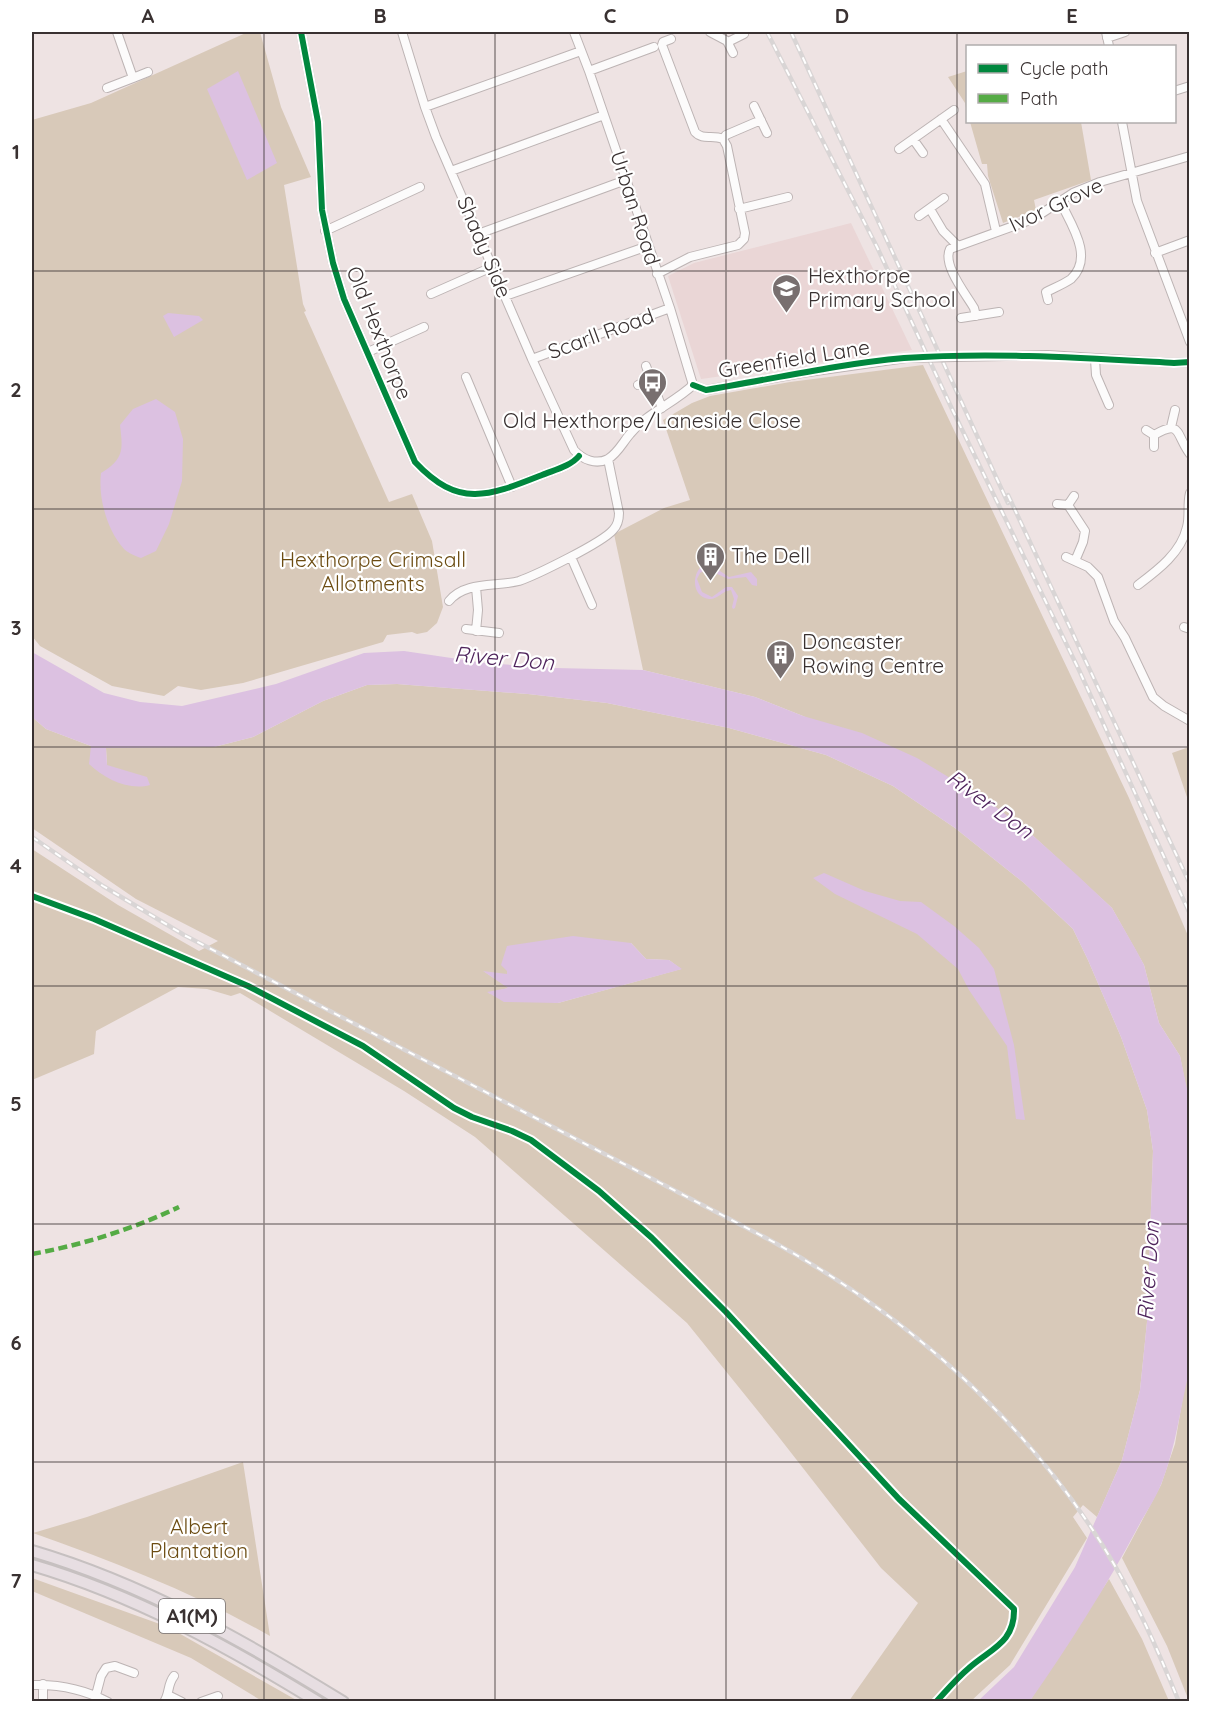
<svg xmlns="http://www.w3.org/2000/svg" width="1221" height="1733" viewBox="0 0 1221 1733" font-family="Quicksand,sans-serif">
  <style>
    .built { fill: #ead6d6 }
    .green { fill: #d8c9b9; fill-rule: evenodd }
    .water { fill: #dcc1e1 }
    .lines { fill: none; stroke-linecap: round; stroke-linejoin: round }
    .minor-casing { stroke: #bdb4b4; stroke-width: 10 }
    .highway-casing { stroke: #c6c0c0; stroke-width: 14 }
    .minor { stroke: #fcfbfb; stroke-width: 8 }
    .highway { stroke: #e7dee2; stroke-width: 10 }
    .rail-casing { stroke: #d9d5d5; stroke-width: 4.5 }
    .rail { stroke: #fff; stroke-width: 2; stroke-dasharray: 7; stroke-linecap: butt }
    .minor-bridge-casing { stroke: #bdb4b4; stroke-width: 10; stroke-linecap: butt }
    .minor-bridge { stroke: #fcfbfb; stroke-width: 8 }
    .quiet { stroke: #55ab45; stroke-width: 4.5; stroke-dasharray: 9 4.5; stroke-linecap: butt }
    .cycleway-casing { stroke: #fff; stroke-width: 10 }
    .cycleway { stroke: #00873e; stroke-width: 6 }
    .grid { fill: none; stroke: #393131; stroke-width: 1.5; stroke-opacity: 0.55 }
    .labels { text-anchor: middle; stroke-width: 4.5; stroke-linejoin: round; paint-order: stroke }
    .shield { fill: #fff; stroke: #746f6f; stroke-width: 1.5 }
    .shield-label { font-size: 20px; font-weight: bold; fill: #393131 }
    .street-label { font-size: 21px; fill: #393131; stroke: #fff }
    .poi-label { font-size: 21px; fill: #393131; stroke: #fff; text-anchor: start }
    .park-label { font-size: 21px; fill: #6c4c12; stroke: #fff }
    .water-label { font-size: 22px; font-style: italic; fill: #4f245c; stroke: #fff }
    .neatline { fill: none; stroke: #393131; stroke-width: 2 }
    .grid-label { font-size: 20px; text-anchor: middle; font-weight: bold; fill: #393131 }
  </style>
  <rect width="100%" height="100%" fill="#eee3e3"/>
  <path class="built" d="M851,223l61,127 -211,29 -33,-103 26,-13z"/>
  <path class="green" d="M248,32h12l21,75 30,70 -27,8 19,119 3,7 -2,1 85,190 23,-8 20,47 11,66 -6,16 -10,9 -10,2 -5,-2 -25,3 -4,7 -140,41 -42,7 -23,-4 -14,10 -52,-10 -72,-40 -8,-10v-516l59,-17z
    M967,71h1l-1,42 -2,-10 -17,-26z
    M970,122h111l10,58 -57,20 2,10 -33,13 -15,-47 -1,-12h-5z
    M923,365l206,433 60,140v165l-9,-47 -21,-33 -15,-58 -32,-57 -82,-75 -227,-117 -48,-19 -112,-27 -29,-136 50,-26 26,-8 -27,-80 29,-17 18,-7 80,-14z
    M397,684l131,10 79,9 122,25 97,27 67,31 62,42 69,55 49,46 15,31 33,77 26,73 6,41 -6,171 -7,68 -18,70 -25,57 -14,-12 -10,12 14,21 -77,127 -39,36h-122l69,-98 -37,-35 -103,-132 -91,-113 -212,-186 -71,-46 -164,-98 -9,3 -24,-7 -29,-2 -82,44 -2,23 -62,26v-231l86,56 81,46 19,-10 -82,-42 -104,-71v-111l14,12 45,17 16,19 -1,-17 108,-1 39,-10 70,-36 44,-16zM631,943l15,16 23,1 12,9 -123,34 -70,-10 21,-5 -24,-16 22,3v-4z
    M1189,747h1l-1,56 -17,-50z
    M1189,1360v341l-22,-55 -45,-88 39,-73 14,-41z
    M243,1462l27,174c-75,-43 -156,-74 -237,-103l54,-16z
    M32,1578l136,49 130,74h-36l-71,-43 -159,-67z
    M1109,1579l33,60 27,62 -140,1z"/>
  <path class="water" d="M238,71l39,92 -30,17 -40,-91z
    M168,313l31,3 4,4 -29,17 -11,-21z
    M156,399l19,13 8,27 -1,42 -13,43 -13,27 -15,7c-6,-2 -13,-5 -17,-9 -17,-19 -26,-51 -23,-76 23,-14 22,-23 19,-48l13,-16z
    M703,565l11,2 15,10 22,-5 6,7v7l-5,-1 -6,-8 -18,2 -21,-10 -7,4 -3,6 5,13 10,5 14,-10h6l6,9 -3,12 -2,1 -1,-2 2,-8 -3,-9c-9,1 -14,10 -22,9 -17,-2 -18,-25 -6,-34z
    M404,651l81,12 70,5 88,2 112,27 48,19 59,17 55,25 71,43 42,32 47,42 35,33 24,42 8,15 15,58 21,33 10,47 -1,269c-9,37 -13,74 -27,110 -6,16 -16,30 -24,45 -32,60 -69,118 -108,174h-52l36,-34 61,-100 47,-107 18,-70 7,-68 6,-171 -6,-41 -26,-73 -33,-77 -15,-31 -49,-46 -69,-55 -62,-42 -67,-31 -97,-27 -122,-25 -79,-9 -131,-10 -30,1 -44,16 -70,36 -39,10 -108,1 1,17 40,12 3,8c-21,6 -45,-6 -61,-21l2,-18 -45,-17 -14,-12v-65l72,41 36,9 42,4 94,-22 88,-31z
    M824,873l41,18 35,10 21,1 33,24 25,22 15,21 20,76 11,75 -9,-1 -9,-73 -38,-56 -11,-21 -41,-35 -82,-40 -22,-16z
    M573,936l58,7 15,16 23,1 13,9 -124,34 -54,-1 -17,-10 21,-4 -25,-17 24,3v-3l-6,-6 6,-19z"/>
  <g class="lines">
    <defs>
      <path id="minor" d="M301,32l17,90 4,88 11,53 11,36 71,163c44,47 74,34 127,13 12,-5 29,-9 37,-19
        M402,32l23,75 11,30 96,222 42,91c9,10 22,15 34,9 10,-6 15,-17 22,-25 17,-21 44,-31 63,-49
        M574,32l15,39 81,237 23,77
        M710,32l17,9 6,12
        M1106,32l3,14
        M1107,38l18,-6
        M671,39l-8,3 -1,3 33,87c8,9 17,2 28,7l3,-4 35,-15
        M728,42l16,-8
        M589,71l65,-24
        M133,78l15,-6
        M107,88l26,-10 -16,-46
        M1174,91l16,-5
        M754,106l13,27
        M425,107l156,-56
        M941,119l44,65 11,47
        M1122,122l15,79 53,141
        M913,139l10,14
        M899,149l55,-39
        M451,171l153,-56
        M739,209l49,-12
        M930,209l13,22 14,14
        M919,216l25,-18
        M325,231l95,-44
        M478,234l148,-54
        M1155,253l35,-13
        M657,274l33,-17 48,-12 6,-6 1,-6 -18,-87 -4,-7
        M431,294l61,-27
        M505,296l143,-50
        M1048,300l-2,-8c8,-4 18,-8 25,-13 24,-22 -1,-56 -11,-78
        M976,316l-2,-8c-8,-14 -32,-43 -24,-59l83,-30 40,-26 27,-11 90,-26
        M961,318l38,-6
        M368,352l56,-25
        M1048,355l126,8 16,-1
        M532,359l138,-51
        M1095,359l1,16 13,30
        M646,366l16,42
        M466,377l46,110
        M638,385l13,-6
        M693,385l13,5 96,-17
        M1171,427l4,-17
        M1146,430l8,5v12
        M1154,435c28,-16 21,-1 36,19
        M1057,504l11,1 6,-9
        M1068,505l17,26 -2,11 -8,19
        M571,557l21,48
        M1066,557l22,10 10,10 16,44 11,17 28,59 11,9 26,15
        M1138,585c20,-15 43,-32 49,-58 3,-11 0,-22 3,-34
        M449,601c16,-20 47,-14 70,-20 17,-6 83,-38 94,-51 5,-5 6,-10 6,-17l-11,-54
        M1184,627l6,2
        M466,629l33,4
        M476,631l2,-21 -2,-23
        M43,1684v18
        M32,1685c27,-1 52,4 76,17
        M96,1695l5,-19 5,-8 9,-2 19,7
        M168,1695l14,7
        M164,1702c6,-9 3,-17 10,-26
        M201,1702l17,-6"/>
      <path id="highway" d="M32,1551c112,33 212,90 311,151
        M32,1565c102,30 195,81 286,137"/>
    </defs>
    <use href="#minor" class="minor-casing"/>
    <use href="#highway" class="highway-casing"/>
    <use href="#minor" class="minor"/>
    <use href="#highway" class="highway"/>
    <defs>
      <path id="rail" d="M767,32l110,215 75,162 127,261 111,244
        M791,32l217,471
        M1008,495l182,389
        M32,837l71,49 81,49 584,304c140,76 266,187 347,327 25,43 45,89 64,136"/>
    </defs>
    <use href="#rail" class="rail-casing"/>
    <use href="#rail" class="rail"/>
    <defs>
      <path id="minor-bridge" d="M802,373l104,-15 142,-3"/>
    </defs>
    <use href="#minor-bridge" class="minor-bridge-casing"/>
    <use href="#minor-bridge" class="minor-bridge"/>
    <path class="quiet" d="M32,1254c50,-9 101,-25 147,-47"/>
    <defs>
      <path id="cycleway" d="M301,32l17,90 4,88 11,53 11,36 71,163c44,47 74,34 127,13 12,-5 29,-9 37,-19
        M693,385l13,5c66,-11 132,-26 198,-32 90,-6 180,0 270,5l16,-1
        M32,896l62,23 154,67 115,60 91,62 18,9 40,14 19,9 68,51 53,47 74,74 173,187 115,110c1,34 -24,40 -45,59 -12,10 -22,22 -33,34"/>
    </defs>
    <use href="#cycleway" class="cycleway-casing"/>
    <use href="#cycleway" class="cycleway"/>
  </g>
  <path class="grid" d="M264,32v1670M495,32v1670M726,32v1670M957,32v1670M32,271h1158M32,509h1158M32,747h1158M32,986h1158M32,1224h1158M32,1462h1158"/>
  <defs>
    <symbol id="school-pin" viewBox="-11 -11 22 30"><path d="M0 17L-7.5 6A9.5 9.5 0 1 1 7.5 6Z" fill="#786f6f" stroke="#fff"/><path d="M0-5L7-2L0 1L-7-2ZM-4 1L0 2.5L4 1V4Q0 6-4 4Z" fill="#fff"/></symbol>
    <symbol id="bus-pin" viewBox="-11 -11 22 30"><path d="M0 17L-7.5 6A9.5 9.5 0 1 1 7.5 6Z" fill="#786f6f" stroke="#fff"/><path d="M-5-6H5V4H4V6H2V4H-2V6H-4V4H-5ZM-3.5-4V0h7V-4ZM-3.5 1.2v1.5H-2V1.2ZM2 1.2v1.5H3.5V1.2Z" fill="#fff"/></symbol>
    <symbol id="building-pin" viewBox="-11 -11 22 30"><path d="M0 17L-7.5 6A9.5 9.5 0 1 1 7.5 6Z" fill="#786f6f" stroke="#fff"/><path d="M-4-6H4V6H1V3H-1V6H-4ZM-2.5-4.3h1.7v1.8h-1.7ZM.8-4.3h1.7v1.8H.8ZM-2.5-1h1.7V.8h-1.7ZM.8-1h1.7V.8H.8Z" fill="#fff"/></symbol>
  </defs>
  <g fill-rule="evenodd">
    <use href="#school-pin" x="770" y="272" width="33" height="45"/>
    <use href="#bus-pin" x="636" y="366" width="33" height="45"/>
    <use href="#building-pin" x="694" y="540" width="33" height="45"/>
    <use href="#building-pin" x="764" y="638" width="33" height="45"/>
  </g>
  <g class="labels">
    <rect class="shield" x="159" y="1599" width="66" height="34" rx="4.5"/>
    <g class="shield-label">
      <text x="192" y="1623">A1(M)</text>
    </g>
    <g class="street-label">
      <text transform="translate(1056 205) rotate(-25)" y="7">Ivor Grove</text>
      <text transform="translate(635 208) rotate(72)" y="7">Urban Road</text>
      <text transform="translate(484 247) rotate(67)" y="7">Shady Side</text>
      <text transform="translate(379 333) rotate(68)" y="7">Old Hexthorpe</text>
      <text transform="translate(601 334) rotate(-20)" y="7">Scarll Road</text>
      <text transform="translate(794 359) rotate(-9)" y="7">Greenfield Lane</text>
    </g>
    <g class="poi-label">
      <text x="808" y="283">Hexthorpe<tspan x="808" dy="24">Primary School</tspan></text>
      <text x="652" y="428" text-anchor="middle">Old Hexthorpe/Laneside Close</text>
      <text x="731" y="563">The Dell</text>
      <text x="802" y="649">Doncaster<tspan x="802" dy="24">Rowing Centre</tspan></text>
    </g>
    <g class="park-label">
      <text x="373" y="567">Hexthorpe Crimsall<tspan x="373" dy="24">Allotments</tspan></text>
      <text x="199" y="1534">Albert<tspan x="199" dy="24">Plantation</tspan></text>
    </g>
    <g class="water-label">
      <text transform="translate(504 658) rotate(5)" y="8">River Don</text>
      <text transform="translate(990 804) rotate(36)" y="8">River Don</text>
      <text transform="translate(1148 1271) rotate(-86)" y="8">River Don</text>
    </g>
  </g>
  <rect width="1221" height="1733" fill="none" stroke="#ffffff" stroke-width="66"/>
  <rect x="966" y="45" width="210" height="78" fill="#ffffff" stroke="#b0adad" stroke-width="1.5"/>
  <rect x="978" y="64" width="30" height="9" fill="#00873e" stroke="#b0adad" stroke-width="1.5"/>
  <text x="1020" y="75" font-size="18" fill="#393131">Cycle path</text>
  <rect x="978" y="94" width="30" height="9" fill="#55ab45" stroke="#b0adad" stroke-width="1.5"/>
  <text x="1020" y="105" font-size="18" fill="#393131">Path</text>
  <rect x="33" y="33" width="1155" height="1667" class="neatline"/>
  <g class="grid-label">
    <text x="148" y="23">A</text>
    <text x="380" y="23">B</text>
    <text x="610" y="23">C</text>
    <text x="842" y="23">D</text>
    <text x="1072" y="23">E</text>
    <text x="16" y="159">1</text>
    <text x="16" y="397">2</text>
    <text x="16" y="635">3</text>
    <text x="16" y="873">4</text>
    <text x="16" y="1111">5</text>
    <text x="16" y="1350">6</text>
    <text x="16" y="1588">7</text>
  </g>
</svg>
